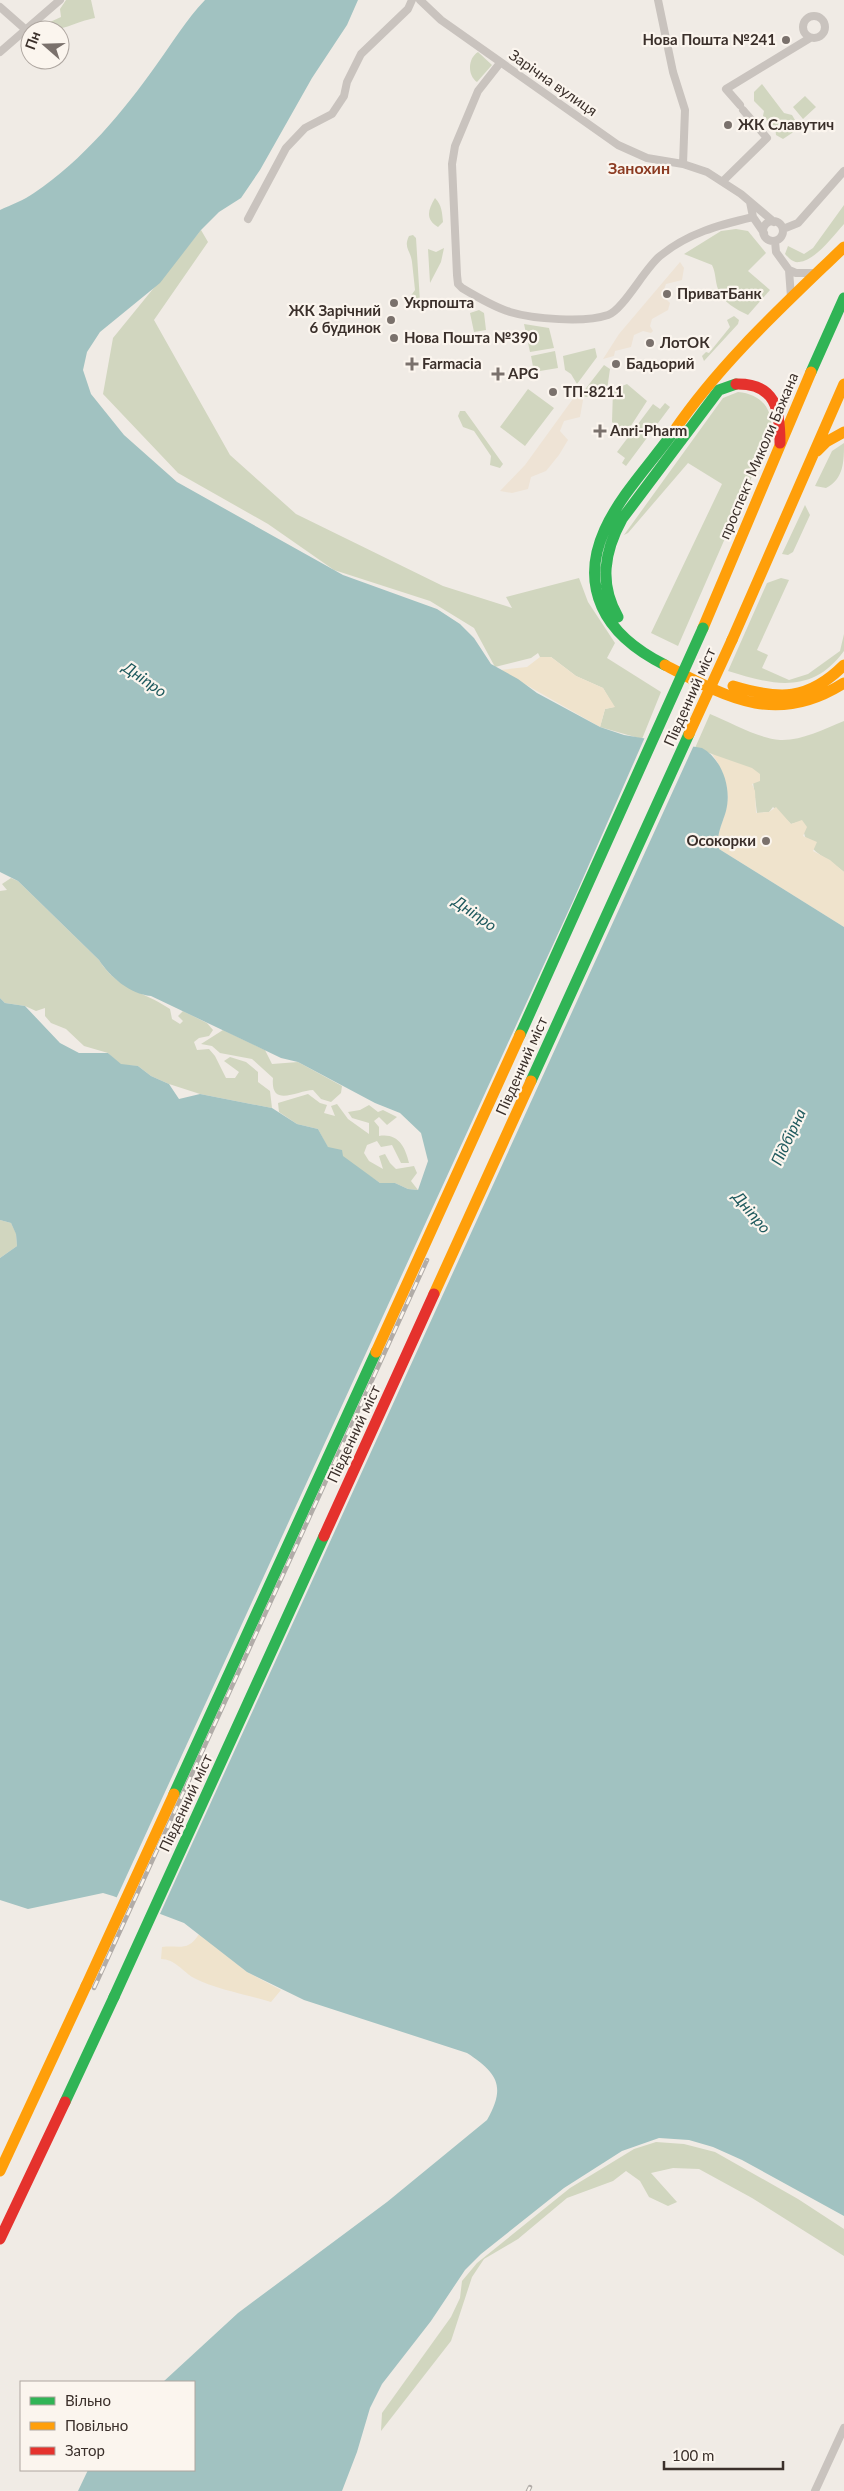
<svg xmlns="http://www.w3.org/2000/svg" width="844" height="2491" viewBox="0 0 844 2491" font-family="Lato,sans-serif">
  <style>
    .green { fill: #d1d6bf }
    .sand { fill: #efe3cc }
    .plaza { fill: #eee3d5 }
    .water { fill: #a1c2c1 }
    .pier { fill: #f0ebe5 }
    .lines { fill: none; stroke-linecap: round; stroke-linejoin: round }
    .street { stroke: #c9c3be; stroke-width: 8 }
    .fast { stroke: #30b455; stroke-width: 11 }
    .slow { stroke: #ff9f0a; stroke-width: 11 }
    .jam { stroke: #e5322d; stroke-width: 11 }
    .rail-casing { stroke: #b1aca8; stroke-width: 4.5 }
    .rail { stroke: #fbf5ee; stroke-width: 2.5; stroke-dasharray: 8; stroke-linecap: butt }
    .fast-bridge { stroke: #30b455; stroke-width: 11 }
    .slow-bridge { stroke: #ff9f0a; stroke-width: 11 }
    .jam-bridge { stroke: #e5322d; stroke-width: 11 }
    .poi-dot { fill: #7a716c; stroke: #fbf5ee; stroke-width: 2 }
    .labels { text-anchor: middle; stroke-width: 4.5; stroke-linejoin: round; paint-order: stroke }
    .poi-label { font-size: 15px; font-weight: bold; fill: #3b302b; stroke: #fbf5ee; text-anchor: start }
    .street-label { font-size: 15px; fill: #3b302b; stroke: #fbf5ee }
    .neighbourhood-label { font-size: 16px; font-weight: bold; fill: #8c3b22; stroke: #fbf5ee }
    .water-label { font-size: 16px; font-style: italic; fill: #1f5a5e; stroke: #fbf5ee }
  </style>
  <rect width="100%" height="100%" fill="#f0ebe5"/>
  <path class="green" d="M66,0h25l4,18c-20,4 -29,12 -49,12l4,-8 11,-5 -1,-8z
    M478,52l14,13 -15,17c-10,-7 -9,-24 1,-30z
    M762,84l22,29 8,2 3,5v11l-12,8 -7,-4 -1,-10h-4l-8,-9 1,-5 -10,-10v-9z
    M805,96l11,11 -13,12 -10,-12z
    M435,198c7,7 7,15 8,24l-5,5c-13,-8 -10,-17 -3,-29z
    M844,205v19c-11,12 -29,37 -45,38 -6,1 -10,-4 -14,-8l3,-8 16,8 9,-6z
    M736,229l12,2 18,22 -18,18 22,19 -22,25c-12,-6 -25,-12 -30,-26 -3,-8 -2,-16 -6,-24l-28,-11 37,-23z
    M201,230l7,12 -54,78 76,135 66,59 147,72 69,22 -6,-11 73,-19 9,24 27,41 -8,15 54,34 -19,47 -42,-12 5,-18 9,-2 -11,-19 -27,-12 -25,-19h-11l-2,-4 -7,5 -36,9 -21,-39 -44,-27 -96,-31 -66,-46 -90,-51 -75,-79 10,-56z
    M413,235l3,3 4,64 -5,3 -5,-3v-5l5,-7c-1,-10 -2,-19 -3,-28 -1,-11 -9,-14 -3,-26z
    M444,248l-3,14 -11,21 -2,-34 8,3z
    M479,310l5,3 2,17 -12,2 -4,-19z
    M734,316l5,4 -1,4 -34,37 -2,-5 4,-4 3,1 21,-26 -3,-7z
    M524,324l25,4 5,20 -24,4z
    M595,348l2,9 -20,27 -6,-10 -6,-4 -2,-14z
    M555,351l3,17 -24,4 -3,-16z
    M604,365l6,4 -3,21 -5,4 -16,3 -3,-1v-4z
    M627,384l20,17 -22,34 -13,-13 1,-32z
    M528,389l26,19 -29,38 -25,-19z
    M738,392c23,2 36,17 33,41l-93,213 -27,-13 71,-149 -34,-21 -60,70 -4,2 99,-137z
    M665,403l5,4 -44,59 -4,-3 3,-5 -8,-6 36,-48 7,5z
    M460,411h5l38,53 -3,4 -10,-3 1,-9 -17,-25 -11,-4 -5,-11z
    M844,443c0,18 0,36 -18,45l-11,-2 17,-35z
    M805,505l5,10 -17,37 -5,3 -6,-1z
    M781,578l8,2 -32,70 11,5 -6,13 27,12 19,-6 32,-23 4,-17v17c-32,44 -72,34 -116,20l39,-88z
    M710,714c22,9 47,24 70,26 21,1 44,-11 64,-19v151c-21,-18 -40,-20 -42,-51l-11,3 -18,-17 -4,5 -12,1 -4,-31 -41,-28 -17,-6z
    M11,878l7,3 81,79c20,31 43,30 71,49l2,10 8,5 3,-3 -5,-5 5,-5 24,12 6,7 -4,6 -10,2 -5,4 3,8 12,-1 6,7 11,22h9l4,-6 -15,-11 6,-4 16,5 12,10v10l12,9 2,17 -72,-14 -31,-10 -18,-8 -13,-10 -17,-1 -13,-12 -24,-7 -18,-17 -15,-6 -6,-7v-8l-9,3 -11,-5 -20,-3 -5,-5v-107l7,-1 -5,-6z
    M223,1030l42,20 7,14 26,-2 44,24 -1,7 -10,9 -10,-3 -8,-9c-15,0 -43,19 -40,-12l-21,-19 -32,-6 -8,-7 -11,-2z
    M308,1094l12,9 7,2 -3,8 11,3 -4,-10 6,-2 11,15 21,15v-11l-17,-5 -4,-6 12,-2 9,-5 9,7 5,-2 14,7 -10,8 -8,-8 -5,4 5,6v9c19,-3 26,10 30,27h-8l-9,-18 -11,2 -4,-6 -10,4 -3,8 5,8 14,8 -4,-13 6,-2 5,9 6,6 18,-3 3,7 -6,8 7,9 -10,-1 -13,-6h-15l-52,-35 -10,-19 -21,-5 -18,-12 -1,-9z
    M0,1220l11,3 5,10 1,13 -17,12z
    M656,2142l28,2 31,8 83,47 46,30v27l-92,-58 -53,-29 -26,-1 -22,5 26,29 -9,4 -19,-9 -9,-16 -14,-10 -13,10 -46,17 -49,41 -34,20 -12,18 -21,64 -70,90 1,-18 69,-96 9,-19 2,-17 15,-18 93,-75 64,-39z"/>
  <path class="sand" d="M540,657h11l25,19 27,12 12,19 -10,2 -5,18 -100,-57 27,-3z
    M712,754l40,14 8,6v7l-8,3 3,7 1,22 13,-1 7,-5 15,17 11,-4 5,7 -4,9 14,6 -4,9 17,9 14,12v55l-125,-78c-4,-12 4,-27 7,-39 5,-19 -3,-41 -14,-56z
    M199,1934l48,38 34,18 -10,12c-26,-8 -53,-12 -77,-24 -12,-7 -19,-19 -33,-19l1,-12c18,-2 26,5 37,-13z"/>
  <path class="plaza" d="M680,262l4,6 -2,12 -16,4 -4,11 8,8 -2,7 -16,9 -2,7 3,5 -2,2 -8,-2 -9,4 -3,12 -16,4 -1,5 -11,3 16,-25z
    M575,396l8,4 -3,17 -16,4 -4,10 8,9 -9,15 -13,16 -15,6 -3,12 -16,4 -12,-2 25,-26z"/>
  <path class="water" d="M205,0h153l-11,25 -35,53 -52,92 -19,28 -22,14 -18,18 -41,53 -60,49 -13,20 -4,18 8,24 33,41 53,47 166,93 94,34 23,15 14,14 17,26 27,15 19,14 63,34 24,8 78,13c20,11 30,40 24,63 -3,11 -11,26 -7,38l125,78v1289l-102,-56 -29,-13 -24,-7 -30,-2 -37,13 -58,37 -83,66 -16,16 -34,51 -49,63 -12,24 -13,44 -15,39h-264l10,-21h106v-88h-31l75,-69 149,-111 100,-82c19,-33 11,-47 -20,-67l-163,-53 -57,-28 -63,-49 -71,-27 -10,-3 -75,16 -28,-9v-642l17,-12 -1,-12 -5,-11 -11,-3v-222l5,5 20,3 35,37 19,10h29l13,11 17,2 13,10 18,8 10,15 21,-5 72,14 25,16 21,5 10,18 14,3 1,6 37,27h15l13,6 10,1 10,-29 -7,-28 -21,-20 -25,-10 -77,-41 -17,-4 -130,-62c-21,-2 -41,-19 -52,-36l-81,-79 -18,-9v-662c11,-5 24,-10 34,-17 49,-33 89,-81 123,-129 16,-22 29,-44 48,-64z"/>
  <path class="pier" d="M645,737l49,8 -535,1171 -43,-17 457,-998z"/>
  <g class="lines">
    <path class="street" d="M420,0l21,20 177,125 29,13 36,6 24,8 34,22 33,28
      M658,0l15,72 12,38 -2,54
      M0,7l25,22
      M803 27a11 11 0 1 1 22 0a11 11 0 1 1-22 0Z
      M0,52l60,-52
      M500,63l-22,28 -23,55 -3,18 5,111 1,9 4,4c15,9 32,19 48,24 23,7 75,11 98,3 15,-5 37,-47 52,-59 28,-23 59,-31 93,-39
      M740,105l-14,-16 84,-51
      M723,181l44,-43 -24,-28
      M750,202l3,15 11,16
      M248,219l38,-71 19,-20 27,-14 12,-18 3,-14 14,-28 47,-45 4,-9
      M763 231a10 10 0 1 1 20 0a10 10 0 1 1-20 0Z
      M783,229l15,-6 46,-52
      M775,241l1,11 13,18 2,27
      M789,270l7,3h20
      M815,2491l29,-63"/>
    <path class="fast" d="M811,372l33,-74
      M618,617c-19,-33 -14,-65 4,-98l97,-129 17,-6
      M665,665c-26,-13 -51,-31 -63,-58 -30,-67 37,-126 72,-176
      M65,2102l49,-105"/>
    <path class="slow" d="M674,431c47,-69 110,-126 170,-184
      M817,451l9,-9 18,-10
      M703,628l108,-256
      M732,640l112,-256
      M665,665c63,33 112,61 179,18
      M733,686c46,14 75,15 111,-21
      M0,2171l86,-185"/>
    <path class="jam" d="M736,384c40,-1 44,26 44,59
      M0,2239l65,-137"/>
    <defs>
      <path id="rail" d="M94,1988l333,-728
        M528,2491l2,-4"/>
    </defs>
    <use href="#rail" class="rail-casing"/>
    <use href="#rail" class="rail"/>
    <path class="fast-bridge" d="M520,1035l183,-407
      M531,1081l158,-347
      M174,1794l202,-442
      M114,1997l210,-461"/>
    <path class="slow-bridge" d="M689,734l43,-94
      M434,1294l97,-213
      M376,1352l144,-317
      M86,1986l88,-192"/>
    <path class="jam-bridge" d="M324,1536l110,-242"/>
  </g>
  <g class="poi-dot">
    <circle cx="786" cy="40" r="5"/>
    <circle cx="728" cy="125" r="5"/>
    <circle cx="667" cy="294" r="5"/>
    <circle cx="394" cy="303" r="5"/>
    <circle cx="391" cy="320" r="5"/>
    <circle cx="394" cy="338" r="5"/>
    <circle cx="650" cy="343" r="5"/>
    <path d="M409.5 356.5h5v5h5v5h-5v5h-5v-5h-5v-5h5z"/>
    <circle cx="616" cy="364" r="5"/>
    <path d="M495.5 366.5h5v5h5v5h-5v5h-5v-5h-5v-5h5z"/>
    <circle cx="553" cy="392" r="5"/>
    <path d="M597.5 423.5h5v5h5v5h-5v5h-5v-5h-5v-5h5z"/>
    <circle cx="766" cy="841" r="5"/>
  </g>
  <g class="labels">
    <g class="poi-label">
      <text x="776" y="45" text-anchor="end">Нова Пошта №241</text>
      <text x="738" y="130">ЖК Славутич</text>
      <text x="677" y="299">ПриватБанк</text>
      <text x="404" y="308">Укрпошта</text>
      <text x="381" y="316" text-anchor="end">ЖК Зарічний<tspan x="381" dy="17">6 будинок</tspan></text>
      <text x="404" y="343">Нова Пошта №390</text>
      <text x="660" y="348">ЛотОК</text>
      <text x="422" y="369">Farmacia</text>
      <text x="626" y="369">Бадьорий</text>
      <text x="508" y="379">APG</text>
      <text x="563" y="397">ТП-8211</text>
      <text x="610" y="436">Anri-Pharm</text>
      <text x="756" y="846" text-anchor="end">Осокорки</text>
    </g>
    <g class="street-label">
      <text transform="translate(553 83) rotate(35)" y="5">Зарічна вулиця</text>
      <text transform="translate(759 456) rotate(-67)" y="5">проспект Миколи Бажана</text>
      <text transform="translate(690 697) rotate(-66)" y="5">Південний міст</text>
      <text transform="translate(522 1066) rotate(-66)" y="5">Південний міст</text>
      <text transform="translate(354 1434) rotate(-65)" y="5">Південний міст</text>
      <text transform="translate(186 1803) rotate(-65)" y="5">Південний міст</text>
    </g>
    <g class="neighbourhood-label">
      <text x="639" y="174">Занохин</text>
    </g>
    <g class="water-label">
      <text transform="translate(145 679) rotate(35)" y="6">Дніпро</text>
      <text transform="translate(475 913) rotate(35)" y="6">Дніпро</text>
      <text transform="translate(788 1137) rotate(-65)" y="6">Підбірна</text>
      <text transform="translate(752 1212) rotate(50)" y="6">Дніпро</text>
    </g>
  </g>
  <rect x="20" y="2381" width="175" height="90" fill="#fbf5ee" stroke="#aea6a0"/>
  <rect x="30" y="2397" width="25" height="8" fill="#30b455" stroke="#aea6a0"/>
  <text x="65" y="2406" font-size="15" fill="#3b302b">Вільно</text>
  <rect x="30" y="2422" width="25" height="8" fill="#ff9f0a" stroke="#aea6a0"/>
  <text x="65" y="2431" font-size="15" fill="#3b302b">Повільно</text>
  <rect x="30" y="2447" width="25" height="8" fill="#e5322d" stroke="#aea6a0"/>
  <text x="65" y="2456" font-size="15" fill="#3b302b">Затор</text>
  <g transform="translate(45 45) rotate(290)"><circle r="24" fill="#fbf5ee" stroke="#aea6a0"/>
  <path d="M0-4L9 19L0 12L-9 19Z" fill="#7a716c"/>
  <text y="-8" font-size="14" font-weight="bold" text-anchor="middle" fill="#3b302b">Пн</text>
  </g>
  <path d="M664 2461v8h119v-8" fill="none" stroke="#3b302b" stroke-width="2.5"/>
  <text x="672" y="2461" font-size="15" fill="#3b302b" stroke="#fbf5ee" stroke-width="4" paint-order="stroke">100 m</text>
</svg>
